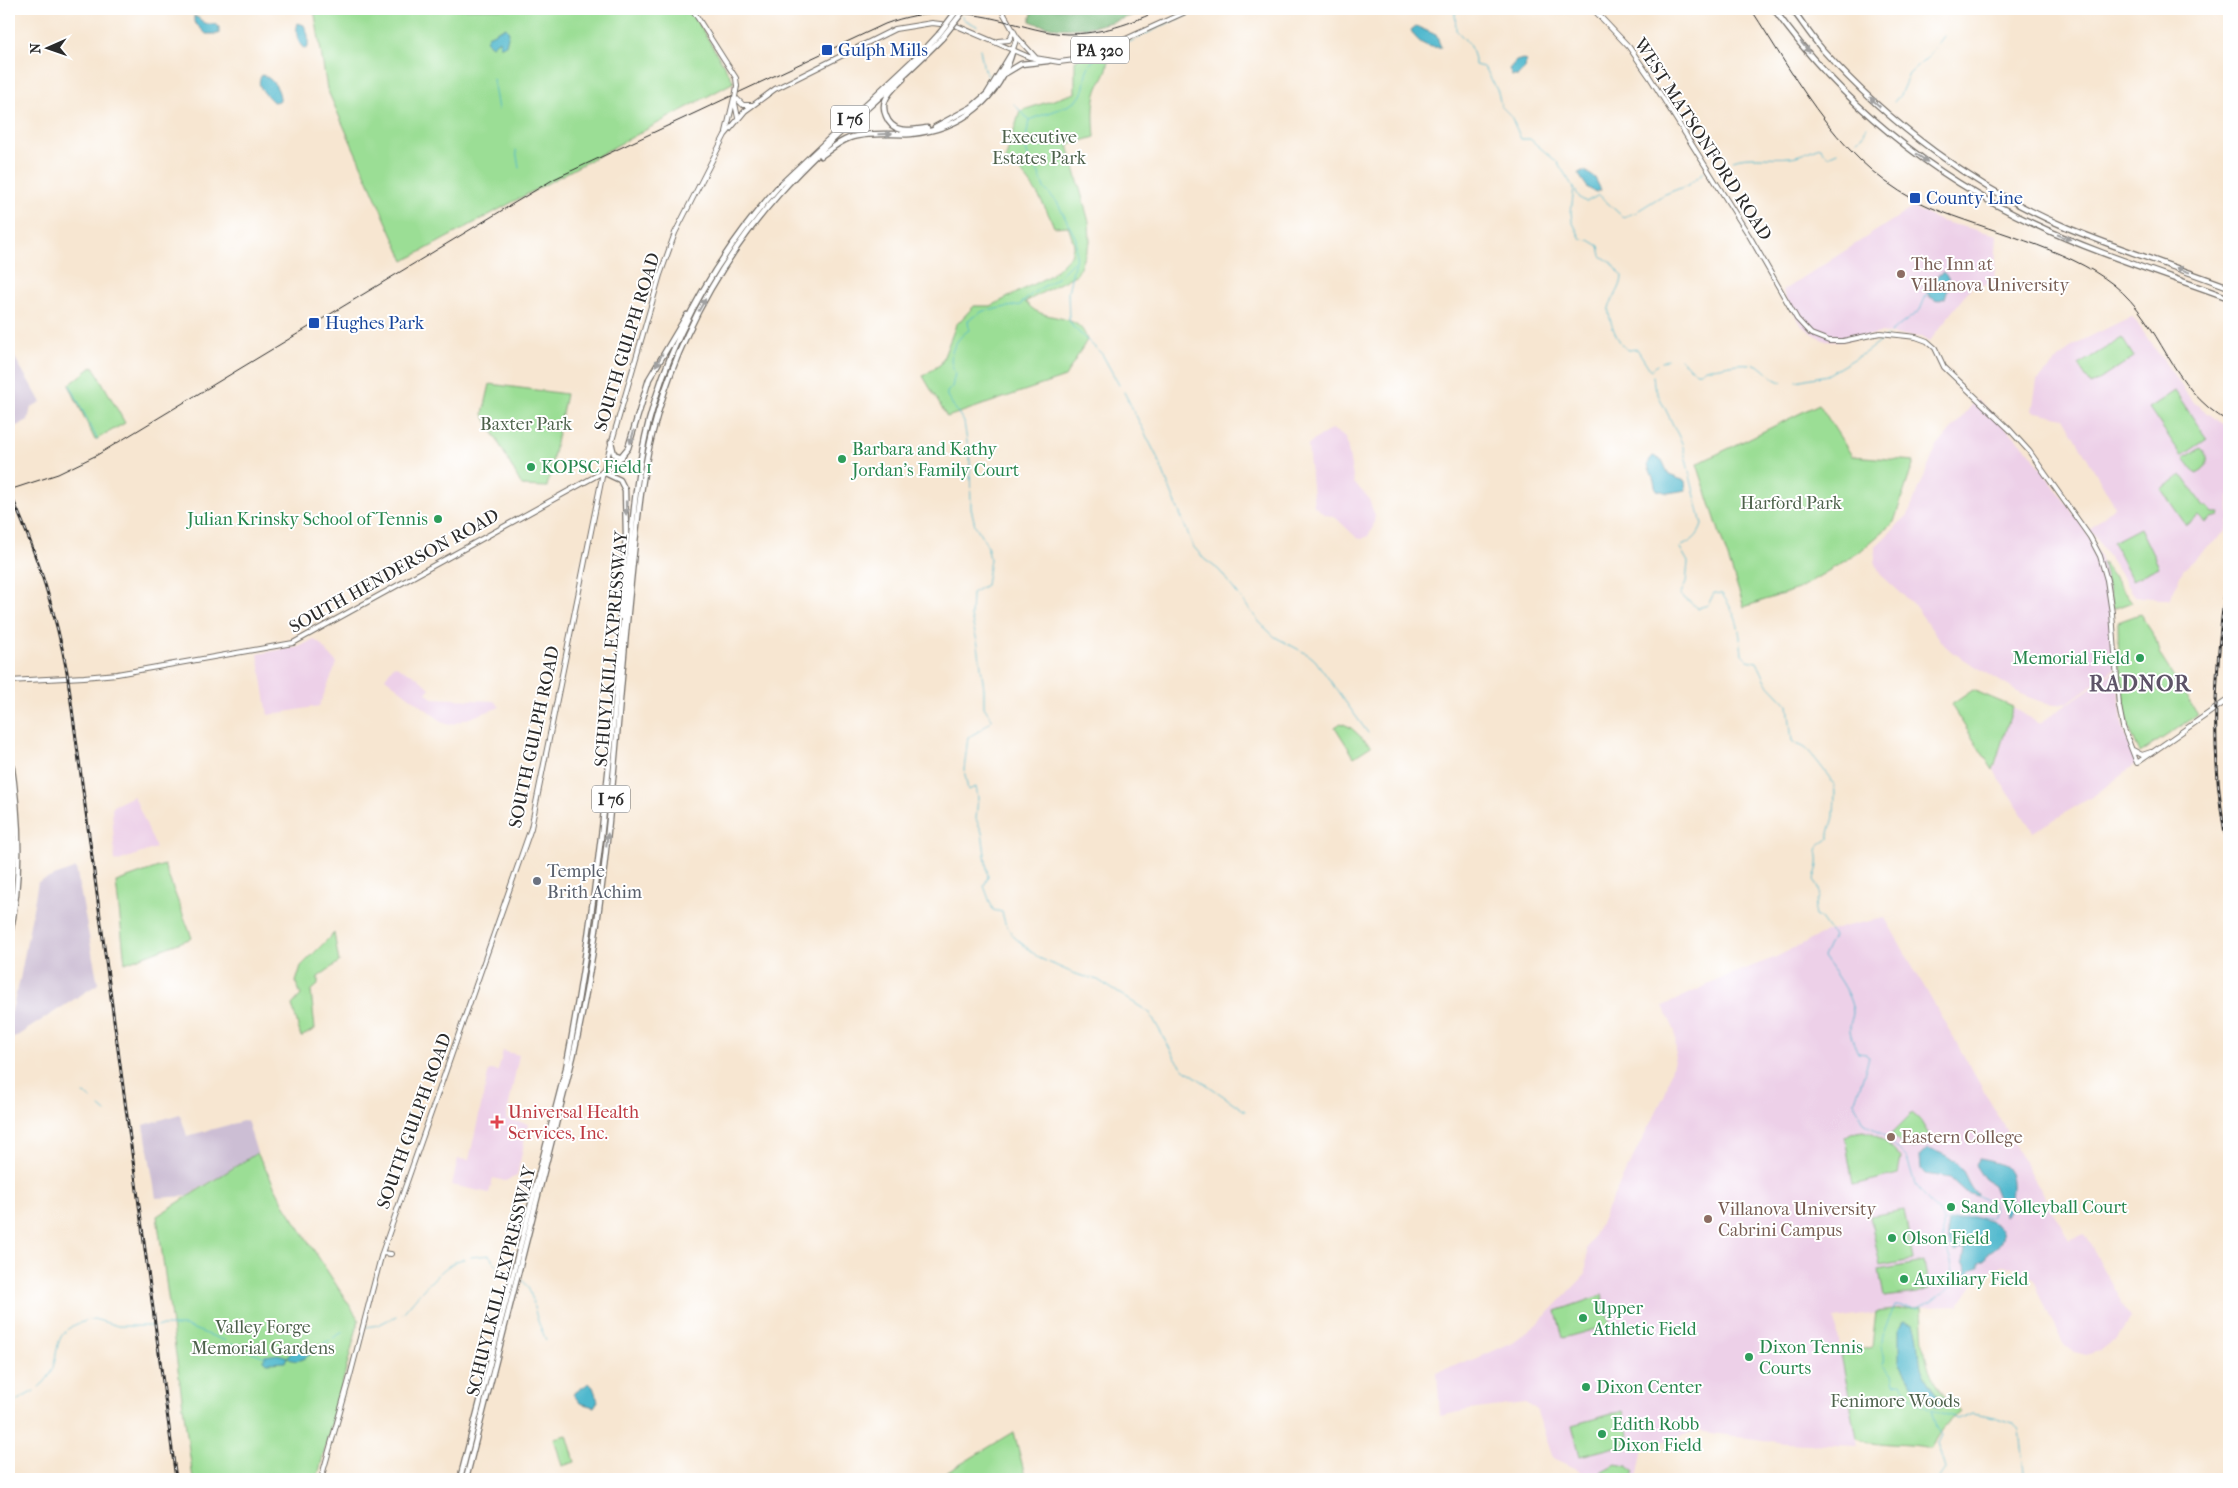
<svg xmlns="http://www.w3.org/2000/svg" width="2238" height="1488" viewBox="0 0 2238 1488" font-family="'IM FELL French Canon',serif">
  <style>
    .built { fill: #edd0e8 }
    .industrial { fill: #ccbed4 }
    .green { fill: #9bde95; stroke: #638460 }
    .forest { fill: #7cbd7e; stroke: #547454 }
    .water { fill: #4fb8cd; stroke: #3d727c }
    .lines { fill: none; stroke-linecap: round; stroke-linejoin: round }
    .stream { stroke: #4fb8cd; stroke-width: 1 }
    .major-casing { stroke: #726c65; stroke-width: 6 }
    .highway-casing { stroke: #726c65; stroke-width: 7 }
    .major { stroke: #fff; stroke-width: 4 }
    .highway { stroke: #fff; stroke-width: 4.5 }
    .tram { stroke: #2b2b2b; stroke-width: 1 }
    .rail-casing { stroke: #2b2b2b; stroke-width: 3 }
    .rail { stroke: #fff; stroke-width: 1; stroke-dasharray: 4; stroke-linecap: butt }
    .major-bridge-casing { stroke: #726c65; stroke-width: 6; stroke-linecap: butt }
    .highway-bridge-casing { stroke: #726c65; stroke-width: 7; stroke-linecap: butt }
    .major-bridge { stroke: #fff; stroke-width: 4 }
    .highway-bridge { stroke: #fff; stroke-width: 4.5 }
    .oneway { fill: #a0a0a0 }
    .transit-dot { fill: #1a4fb4; stroke: #fff; stroke-width: 2 }
    .education-dot { fill: #8d6e63; stroke: #fff; stroke-width: 2 }
    .leisure-dot { fill: #2e9e5b; stroke: #fff; stroke-width: 2 }
    .worship-dot { fill: #6b7280; stroke: #fff; stroke-width: 2 }
    .health-dot { fill: #e0444e; stroke: #fff; stroke-width: 2 }
    .labels { text-anchor: middle; stroke-width: 4; stroke-linejoin: round; paint-order: stroke }
    .shield { fill: #fff; stroke: #6b6b6b; stroke-width: 1 }
    .shield-label { font-size: 16px; font-weight: bold; fill: #2b2b2b }
    .transit-label { font-size: 18px; fill: #164399; stroke: #fff; text-anchor: start }
    .park-label { font-size: 18px; fill: #4d614b; stroke: #fff }
    .street-label { font-size: 18px; fill: #2b2b2b; stroke: #fff }
    .education-label { font-size: 18px; fill: #785e54; stroke: #fff; text-anchor: start }
    .leisure-label { font-size: 18px; fill: #27864d; stroke: #fff; text-anchor: start }
    .worship-label { font-size: 18px; fill: #5b616d; stroke: #fff; text-anchor: start }
    .health-label { font-size: 18px; fill: #be3a42; stroke: #fff; text-anchor: start }
    .district-label { font-size: 22px; font-weight: bold; letter-spacing: 1px; fill: #5e5468; stroke: #fff }
  </style>
  <rect width="100%" height="100%" fill="#fff"/>
  <filter id="ink" filterUnits="userSpaceOnUse"><feTurbulence type="fractalNoise" baseFrequency=".02" numOctaves="2"/><feDisplacementMap in="SourceGraphic" scale="10" xChannelSelector="R" yChannelSelector="G"/><feConvolveMatrix kernelMatrix="1 2 1 2 8 2 1 2 1" color-interpolation-filters="sRGB"/></filter>
  <filter id="wash" filterUnits="userSpaceOnUse"><feTurbulence type="fractalNoise" baseFrequency=".0096" numOctaves="4" result="noise"/><feDisplacementMap in="SourceGraphic" scale="20" xChannelSelector="R" yChannelSelector="G"/><feGaussianBlur stdDeviation="1.12" result="paint"/><feColorMatrix in="noise" values="0 0 0 0 0 0 0 0 0 0 0 0 0 0 0 0 0 1.4 0 .05"/><feComposite in="paint" operator="in"/></filter>
  <g filter="url(#wash)">
    <rect width="100%" height="100%" fill="#f7e6d1"/>
    <path class="built" d="M1915,206l2,4 23,11 57,14 -3,49 -22,2 -43,56 -8,-5 -41,-4 -37,8 -20,-1 -21,-14 -20,-35z
      M2132,316l60,85 37,28v90l-2,11 -44,40 -14,30 -34,-4 -45,-67 25,-23 -51,-88 -32,-7 5,-30 36,-36z
      M1977,399l52,52 61,86 10,19 7,24 9,88 -49,35 -11,2 -9,-1 -24,-9 -71,-43 -11,-10 -26,-36 -35,-32 -5,-13v-14l33,-32 28,-67z
      M1332,429l14,9 8,45 14,14 7,19 -2,11 -5,9 -6,3 -5,-1 -21,-20 -12,-4 -10,-8 -6,-60 6,-6z
      M314,640l5,3 18,20 -18,43 -51,9 -10,-61 41,-8z
      M394,665l20,10 16,13 -4,5 6,5 62,3 6,6 -50,18 -6,-2 -59,-45z
      M2116,670l7,57 14,36 -42,32 -62,37 -39,-62 19,-63 26,17z
      M134,796l22,52 -41,14 -3,-53 3,-4z
      M1885,918l184,322 15,-7 46,85 -13,19 -18,14 -13,4 -11,-3 -10,-8 -17,-30 -14,-34 -6,-7 -13,-6 -13,-1 -16,7 -13,11 -15,22 -36,1 -87,12 23,127 -73,-3 -88,-12 -54,17 -6,31h-49l-12,-10 -23,-11 -17,-49 -11,-6 -57,7 -28,6 -3,-44 43,-15 33,-15 29,-22 44,-46 1,-25 78,-155 11,-42 -1,-21 -12,-25 66,-31 45,-17 52,-26 21,-6z
      M503,1051l16,4 -13,64 22,5 -11,52 -12,5 -12,-3 -4,15 -37,-8 6,-26 11,1 20,-90 9,1z"/>
    <path class="industrial" d="M9,348l32,54 -10,5 -3,13 -19,10z
      M76,868l22,116 -89,57v-20l11,-42 18,-97z
      M180,1114l7,22 60,-16 10,33 -70,43 -31,2 -12,-73z"/>
    <path class="green" d="M314,9h376l44,73 -330,179 -77,-172z
      M1106,48c8,24 -7,28 -11,51 -2,13 -1,25 0,38l-27,8 21,77 1,20 -13,32 -52,28c4,3 8,8 13,10 19,8 43,4 49,28l-22,37 -118,40 -24,-41 18,-12 15,-39 18,-19h17l60,-31 20,-20 3,-11 -6,-18 -14,1c-8,-21 -28,-57 -49,-67l15,-49 55,-18v-33z
      M2122,338l12,19 -43,28 -13,-20z
      M93,366l32,57 -30,17 -26,-55z
      M490,384l76,10 -19,93 -25,-1 -39,-72z
      M2175,391l32,48 -25,17 -33,-48z
      M1819,404l33,52 62,5 -20,61 -36,31 -60,36 -54,18 -47,-143z
      M2201,448c10,10 8,21 -5,26l-12,-16z
      M2182,475l22,31h3l6,7h7l-1,3 -7,2 -6,5 -7,-7 -13,9 -25,-36z
      M2140,528l19,39 -27,13 -19,-38z
      M2102,561l30,41 -19,7z
      M2140,614l15,23 5,18 38,60 -58,38c-22,-43 -21,-84 -22,-131z
      M1973,690l40,17 -20,63 -42,-65z
      M1341,723l9,4 21,19 -17,11 -19,-30z
      M164,865l28,73 -67,25 -9,-81z
      M334,933l5,29 -21,15v8l-7,6 4,38 -14,8 -9,-32 9,-10 -5,-13 5,-16z
      M1912,1113l8,7 11,18c-20,15 -24,13 -40,-4z
      M1863,1131c16,4 28,14 38,27l-3,16 -45,11 -8,-48 6,-4z
      M257,1153l27,51 75,116 -42,159h-124l-36,-263z
      M1904,1210l9,50 -33,6 -10,-50z
      M1924,1262l5,27 -12,4 -33,4 -5,-27z
      M1602,1295l8,30 -47,13 -7,-27z
      M1922,1307c3,48 -1,70 38,105l-18,17 -12,19c-25,-6 -49,-1 -73,-10l-16,-84 31,-7 4,-35z
      M1623,1411l8,32 -51,13 -8,-31z
      M1014,1432l12,47h-90z
      M567,1435l8,27 -13,4 -8,-28z
      M1615,1464l12,2 8,6 -4,7 -35,-1 6,-7z"/>
    <path class="forest" d="M1033,9h117c-38,14 -80,29 -120,12z"/>
    <path class="water" d="M194,16c6,2 9,7 14,8 5,1 7,-1 11,3v7h-13l-12,-12z
      M298,23l6,2 4,10v12l-3,2c-8,-5 -10,-18 -7,-26z
      M1416,26l20,9 5,12c-13,2 -25,-5 -30,-17z
      M506,27l3,5 -3,13 -6,1 -1,-6 -7,6 -6,-5 2,-5z
      M1523,59l3,2 -1,7 -7,8h-6l-3,-7 7,-8z
      M262,75c11,3 19,16 18,26l-7,1c-7,-8 -19,-16 -11,-27z
      M1585,171l10,7 6,12 -5,2 -8,-4 -9,-13 1,-3z
      M1943,272l5,5v11l-3,10 -8,3 -7,-4 -7,-12z
      M1653,456l9,4 7,15 16,6 1,9 -18,3 -11,-3c-3,-4 -2,-8 -4,-12 -3,-10 -9,-13 0,-22z
      M1927,1149c15,3 29,10 37,24 4,8 6,14 13,21l-1,2 -11,-4 -15,-14 -25,-4 -4,-5 -1,-13z
      M1979,1159c25,5 37,7 32,38 -1,6 0,14 -6,18l-12,-30 -9,-6 -9,-14z
      M1966,1217c13,0 46,6 34,26 -4,5 -6,8 -12,10l-3,6 -6,3v5l-8,3 -2,7 -5,4 3,-12 -4,-8 2,-12 -4,-1 -4,4 -4,-1c-6,-11 -7,-17 -4,-29z
      M1903,1321l11,3c6,15 4,29 7,43 4,15 15,25 23,37l-1,3h-6l-19,-10 -19,-35v-34z
      M315,1347l2,1c-7,8 -21,18 -30,9l-2,5 -18,1 -3,-3 1,-4 13,-2 10,3 5,-6z
      M589,1383l4,4 5,14 -4,6 -14,-4 -7,-9z"/>
    <g class="lines">
      <path class="stream" d="M1450,9l5,4 1,17c10,10 20,21 19,35l8,2 5,6 10,19 3,14 10,10 10,23h9l28,24 22,35 6,4 13,-7 24,22 14,-5
        M1456,12l7,-3
        M962,16l1,3 14,7
        M980,49l4,21 4,6
        M493,79l5,31
        M1894,102l6,-7 9,-21 18,-16 17,-22
        M1014,104l15,16c11,-5 43,-13 50,-22 10,-13 1,-26 16,-39l75,-37 32,-13
        M1029,120l-4,26 5,16 9,11 5,15 13,14 19,37v17l-8,36 1,28 4,7 29,27 17,31
        M1858,140l5,-4 4,-10
        M516,150l3,18
        M1733,160c15,-6 39,-1 56,-3 10,0 21,-7 31,-10l8,9 9,-4
        M1574,188l-3,24 1,9 9,18 8,1 10,6 2,10 11,7 10,13c0,13 -10,21 -13,32 -2,9 10,40 20,42 2,0 5,-1 8,-1l14,22
        M1639,210l24,-15 25,-10 16,-13
        M1073,262l-16,16 -24,15 -13,12 -37,6 -15,9 1,10c-15,10 -23,27 -14,43l-3,14 -5,5v4l17,26 6,39 1,47 4,17 12,20 3,14 -4,26 -14,8 -1,24 7,28 6,44v18l8,12 -11,11 -13,7 -4,33 4,20 8,-3 2,11 -2,21 6,13 6,45 -4,9 9,24 9,2 3,11 8,13 26,22 36,16 23,6 52,33 25,45 8,10 62,43
        M1890,333l30,-23 7,-17
        M1680,359l16,13h5l4,-4c16,1 28,-6 45,-4
        M1662,362l6,-3
        M1754,364c11,2 16,15 28,18
        M1651,369l6,-4
        M1653,376l1,10 28,57 20,82c-4,12 -10,16 -20,21
        M1796,381l31,-6 39,-23 21,-16
        M70,385l27,54
        M1124,392l33,65 36,89 11,13 15,11 41,53 15,14 34,18 6,5 53,73
        M1680,548l8,14 -2,21 -6,12 18,13 10,-3 6,-12 8,1c16,24 17,32 20,60l6,6 9,2 10,21 21,22 4,36c4,4 9,4 13,7 5,3 27,32 29,37 2,7 0,23 0,31 -1,8 -6,14 -5,23 -19,13 -9,9 -11,26 0,5 -4,10 -4,16 14,16 -3,20 1,35l6,3 12,17 -10,21c11,15 28,36 30,55 0,5 -3,10 -3,15 -1,7 5,19 8,26l8,1 3,3c-1,5 -13,42 -15,45l10,21 21,13 22,22 8,26 26,32 2,6v16l8,24 4,21 -24,19 -14,6 -22,-2c-5,12 -12,23 -13,35 -1,10 5,13 1,24l10,9 2,10 6,-1c12,23 32,28 56,36l16,-6 22,4 18,6 6,8 6,48
        M84,1094l7,5
        M100,1107l6,5
        M1945,1222c19,-5 23,-8 43,-4l3,-2 2,-8 -3,-5 -14,-8
        M471,1257l18,-2 11,15
        M521,1279c12,9 12,28 17,42 2,6 5,12 8,19
        M403,1313c12,-14 43,-53 61,-54
        M89,1320l5,-1 24,7h35
        M157,1326h28l41,15
        M366,1327l12,-2 18,-9
        M333,1338l10,-6
        M232,1344l33,13
        M313,1352l17,-12
        M39,1387c30,-23 2,-55 47,-66
        M9,1405l25,-14
        M1931,1410l5,18 5,7 -4,8 8,26 -7,10"/>
    </g>
  </g>
  <g filter="url(#ink)">
    <g class="lines">
      <defs>
        <path id="major" d="M692,9l44,69 1,8
          M1001,9l16,28 -4,12
          M1593,9l36,38 20,29 101,161 47,82 14,15 18,7h14l37,-8 36,4 11,4 8,7 9,19 65,62 20,22 61,86 10,19 7,24 5,33 7,93 4,21 14,36 92,-64
          M1017,37l20,22
          M998,41l11,-1 4,-8
          M735,97l8,8h9
          M734,98l4,20
          M726,132l8,-34
          M9,681l75,-4 33,-3 176,-31 310,-171
          M2133,750l9,5 9,-3
          M382,1253l9,1
          M321,1479l28,-99 33,-127 149,-425 72,-356 57,-197 15,-42 50,-98 20,-24 30,-22 120,-60 37,-6 25,3 72,31 30,5 16,-2 31,-12 86,-39"/>
        <path id="highway" d="M1774,9c66,93 157,167 260,215 63,30 130,50 195,74
          M1792,9c10,13 19,27 30,40 66,74 154,141 246,179 53,22 108,39 161,59
          M1006,73l15,-9 27,-3
          M903,79c-6,6 -15,13 -18,22 -2,5 -1,10 1,15 7,19 26,14 41,12
          M935,127l37,-20 15,-13 26,-43
          M821,156c11,-8 23,-18 36,-20 18,-4 37,-1 54,-2 51,-5 89,-35 102,-85
          M611,442l3,12 8,3
          M620,617l6,-83 -1,-44 -5,-10 -17,-8 16,-13 9,-11 21,-69 38,-64
          M9,749c11,64 14,127 0,190
          M9,780l5,69 -5,67
          M460,1479l106,-411c22,-114 36,-229 47,-344 6,-58 11,-117 17,-175 4,-43 8,-86 19,-128 23,-88 69,-166 129,-234l149,-140 12,-13
          M466,1479l107,-422c42,-185 43,-376 68,-564 15,-111 63,-214 137,-298 50,-57 112,-103 164,-157"/>
      </defs>
      <use href="#major" class="major-casing"/>
      <use href="#highway" class="highway-casing"/>
      <use href="#major" class="major"/>
      <use href="#highway" class="highway"/>
      <path class="tram" d="M1751,9c48,74 93,162 179,198 57,24 136,40 184,78 49,39 54,102 115,137
        M9,490l49,-16 39,-19 457,-276 331,-155c40,-15 77,-14 119,-3 21,5 41,12 63,13 34,0 64,-10 94,-25"/>
      <defs>
        <path id="rail" d="M9,491c27,59 46,118 58,181l109,807
          M2229,560c-13,96 -22,197 0,292"/>
      </defs>
      <use href="#rail" class="rail-casing"/>
      <use href="#rail" class="rail"/>
      <defs>
        <path id="major-bridge" d="M735,97l2,-11"/>
        <path id="highway-bridge" d="M939,34l19,-25
          M942,38l23,-29"/>
      </defs>
      <use href="#major-bridge" class="major-bridge-casing"/>
      <use href="#highway-bridge" class="highway-bridge-casing"/>
      <use href="#major-bridge" class="major-bridge"/>
      <use href="#highway-bridge" class="highway-bridge"/>
    </g>
    <defs><path id="oneway-solid" d="M-6-.8H1V-3.2L6.5 0L1 3.2V.8H-6Z" transform="scale(1.25)"/></defs>
    <g class="oneway">
      <use href="#oneway-solid" transform="translate(1805 47) rotate(50)"/>
      <use href="#oneway-solid" transform="translate(1875 102) rotate(-137)"/>
      <use href="#oneway-solid" transform="translate(885 134) rotate(-2)"/>
      <use href="#oneway-solid" transform="translate(1922 158) rotate(36)"/>
      <use href="#oneway-solid" transform="translate(2064 237) rotate(21)"/>
      <use href="#oneway-solid" transform="translate(2183 270) rotate(-160)"/>
      <use href="#oneway-solid" transform="translate(702 305) rotate(-61)"/>
      <use href="#oneway-solid" transform="translate(659 360) rotate(119)"/>
      <use href="#oneway-solid" transform="translate(632 437) rotate(106)"/>
      <use href="#oneway-solid" transform="translate(626 508) rotate(89)"/>
      <use href="#oneway-solid" transform="translate(607 840) rotate(-83)"/>
    </g>
  </g>
  <g class="transit-dot">
    <rect x="821" y="44" width="12" height="12" rx="2.5"/>
    <rect x="1909" y="192" width="12" height="12" rx="2.5"/>
    <rect x="308" y="317" width="12" height="12" rx="2.5"/>
  </g>
  <g class="education-dot">
    <circle cx="1901" cy="274" r="5"/>
    <circle cx="1891" cy="1137" r="5"/>
    <circle cx="1708" cy="1219" r="5"/>
  </g>
  <g class="leisure-dot">
    <circle cx="842" cy="459" r="5"/>
    <circle cx="531" cy="467" r="5"/>
    <circle cx="438" cy="519" r="5"/>
    <circle cx="2140" cy="658" r="5"/>
    <circle cx="1951" cy="1207" r="5"/>
    <circle cx="1892" cy="1238" r="5"/>
    <circle cx="1904" cy="1279" r="5"/>
    <circle cx="1583" cy="1318" r="5"/>
    <circle cx="1749" cy="1357" r="5"/>
    <circle cx="1586" cy="1387" r="5"/>
    <circle cx="1602" cy="1434" r="5"/>
  </g>
  <circle class="worship-dot" cx="537" cy="881" r="5"/>
  <path class="health-dot" d="M494.5 1114.5h5v5h5v5h-5v5h-5v-5h-5v-5h5z"/>
  <g class="labels">
    <g class="shield">
      <rect x="1071" y="36.5" width="58" height="27" rx="4"/>
      <rect x="831" y="105.5" width="38" height="27" rx="4"/>
      <rect x="592" y="785.5" width="38" height="27" rx="4"/>
    </g>
    <g class="shield-label">
      <text x="1100" y="56">PA 320</text>
      <text x="850" y="125">I 76</text>
      <text x="611" y="805">I 76</text>
    </g>
    <g class="transit-label">
      <text x="838" y="56">Gulph Mills</text>
      <text x="1926" y="204">County Line</text>
      <text x="325" y="329">Hughes Park</text>
    </g>
    <g class="park-label">
      <text x="1039" y="143">Executive<tspan x="1039" dy="21">Estates Park</tspan></text>
      <text x="526" y="430">Baxter Park</text>
      <text x="1791" y="509">Harford Park</text>
      <text x="263" y="1333">Valley Forge<tspan x="263" dy="21">Memorial Gardens</tspan></text>
      <text x="1895" y="1407">Fenimore Woods</text>
    </g>
    <g class="street-label">
      <text transform="translate(1703 139) rotate(57)" y="6">WEST MATSONFORD ROAD</text>
      <text transform="translate(627 342) rotate(-73)" y="6">SOUTH GULPH ROAD</text>
      <text transform="translate(394 571) rotate(-29)" y="6">SOUTH HENDERSON ROAD</text>
      <text transform="translate(611 649) rotate(-85)" y="6">SCHUYLKILL EXPRESSWAY</text>
      <text transform="translate(534 737) rotate(-78)" y="6">SOUTH GULPH ROAD</text>
      <text transform="translate(414 1121) rotate(-70)" y="6">SOUTH GULPH ROAD</text>
      <text transform="translate(501 1281) rotate(-76)" y="6">SCHUYLKILL EXPRESSWAY</text>
    </g>
    <g class="education-label">
      <text x="1911" y="270">The Inn at<tspan x="1911" dy="21">Villanova University</tspan></text>
      <text x="1901" y="1143">Eastern College</text>
      <text x="1718" y="1215">Villanova University<tspan x="1718" dy="21">Cabrini Campus</tspan></text>
    </g>
    <g class="leisure-label">
      <text x="852" y="455">Barbara and Kathy<tspan x="852" dy="21">Jordan's Family Court</tspan></text>
      <text x="541" y="473">KOPSC Field 1</text>
      <text x="428" y="525" text-anchor="end">Julian Krinsky School of Tennis</text>
      <text x="2130" y="664" text-anchor="end">Memorial Field</text>
      <text x="1961" y="1213">Sand Volleyball Court</text>
      <text x="1902" y="1244">Olson Field</text>
      <text x="1914" y="1285">Auxiliary Field</text>
      <text x="1593" y="1314">Upper<tspan x="1593" dy="21">Athletic Field</tspan></text>
      <text x="1759" y="1353">Dixon Tennis<tspan x="1759" dy="21">Courts</tspan></text>
      <text x="1596" y="1393">Dixon Center</text>
      <text x="1612" y="1430">Edith Robb<tspan x="1612" dy="21">Dixon Field</tspan></text>
    </g>
    <g class="worship-label">
      <text x="547" y="877">Temple<tspan x="547" dy="21">Brith Achim</tspan></text>
    </g>
    <g class="health-label">
      <text x="508" y="1118">Universal Health<tspan x="508" dy="21">Services, Inc.</tspan></text>
    </g>
    <g class="district-label">
      <text x="2140" y="691">RADNOR</text>
    </g>
  </g>
  <rect width="2238" height="1488" fill="none" stroke="#fff" stroke-width="30"/>
  <g transform="translate(48 48) rotate(268)" stroke="#ffffff" stroke-width="4" paint-order="stroke">
  <path d="M0-4L9 19L0 12L-9 19Z" fill="#2b2b2b"/>
  <text y="-8" font-size="14" font-weight="bold" text-anchor="middle" fill="#2b2b2b">N</text>
  </g>
</svg>
